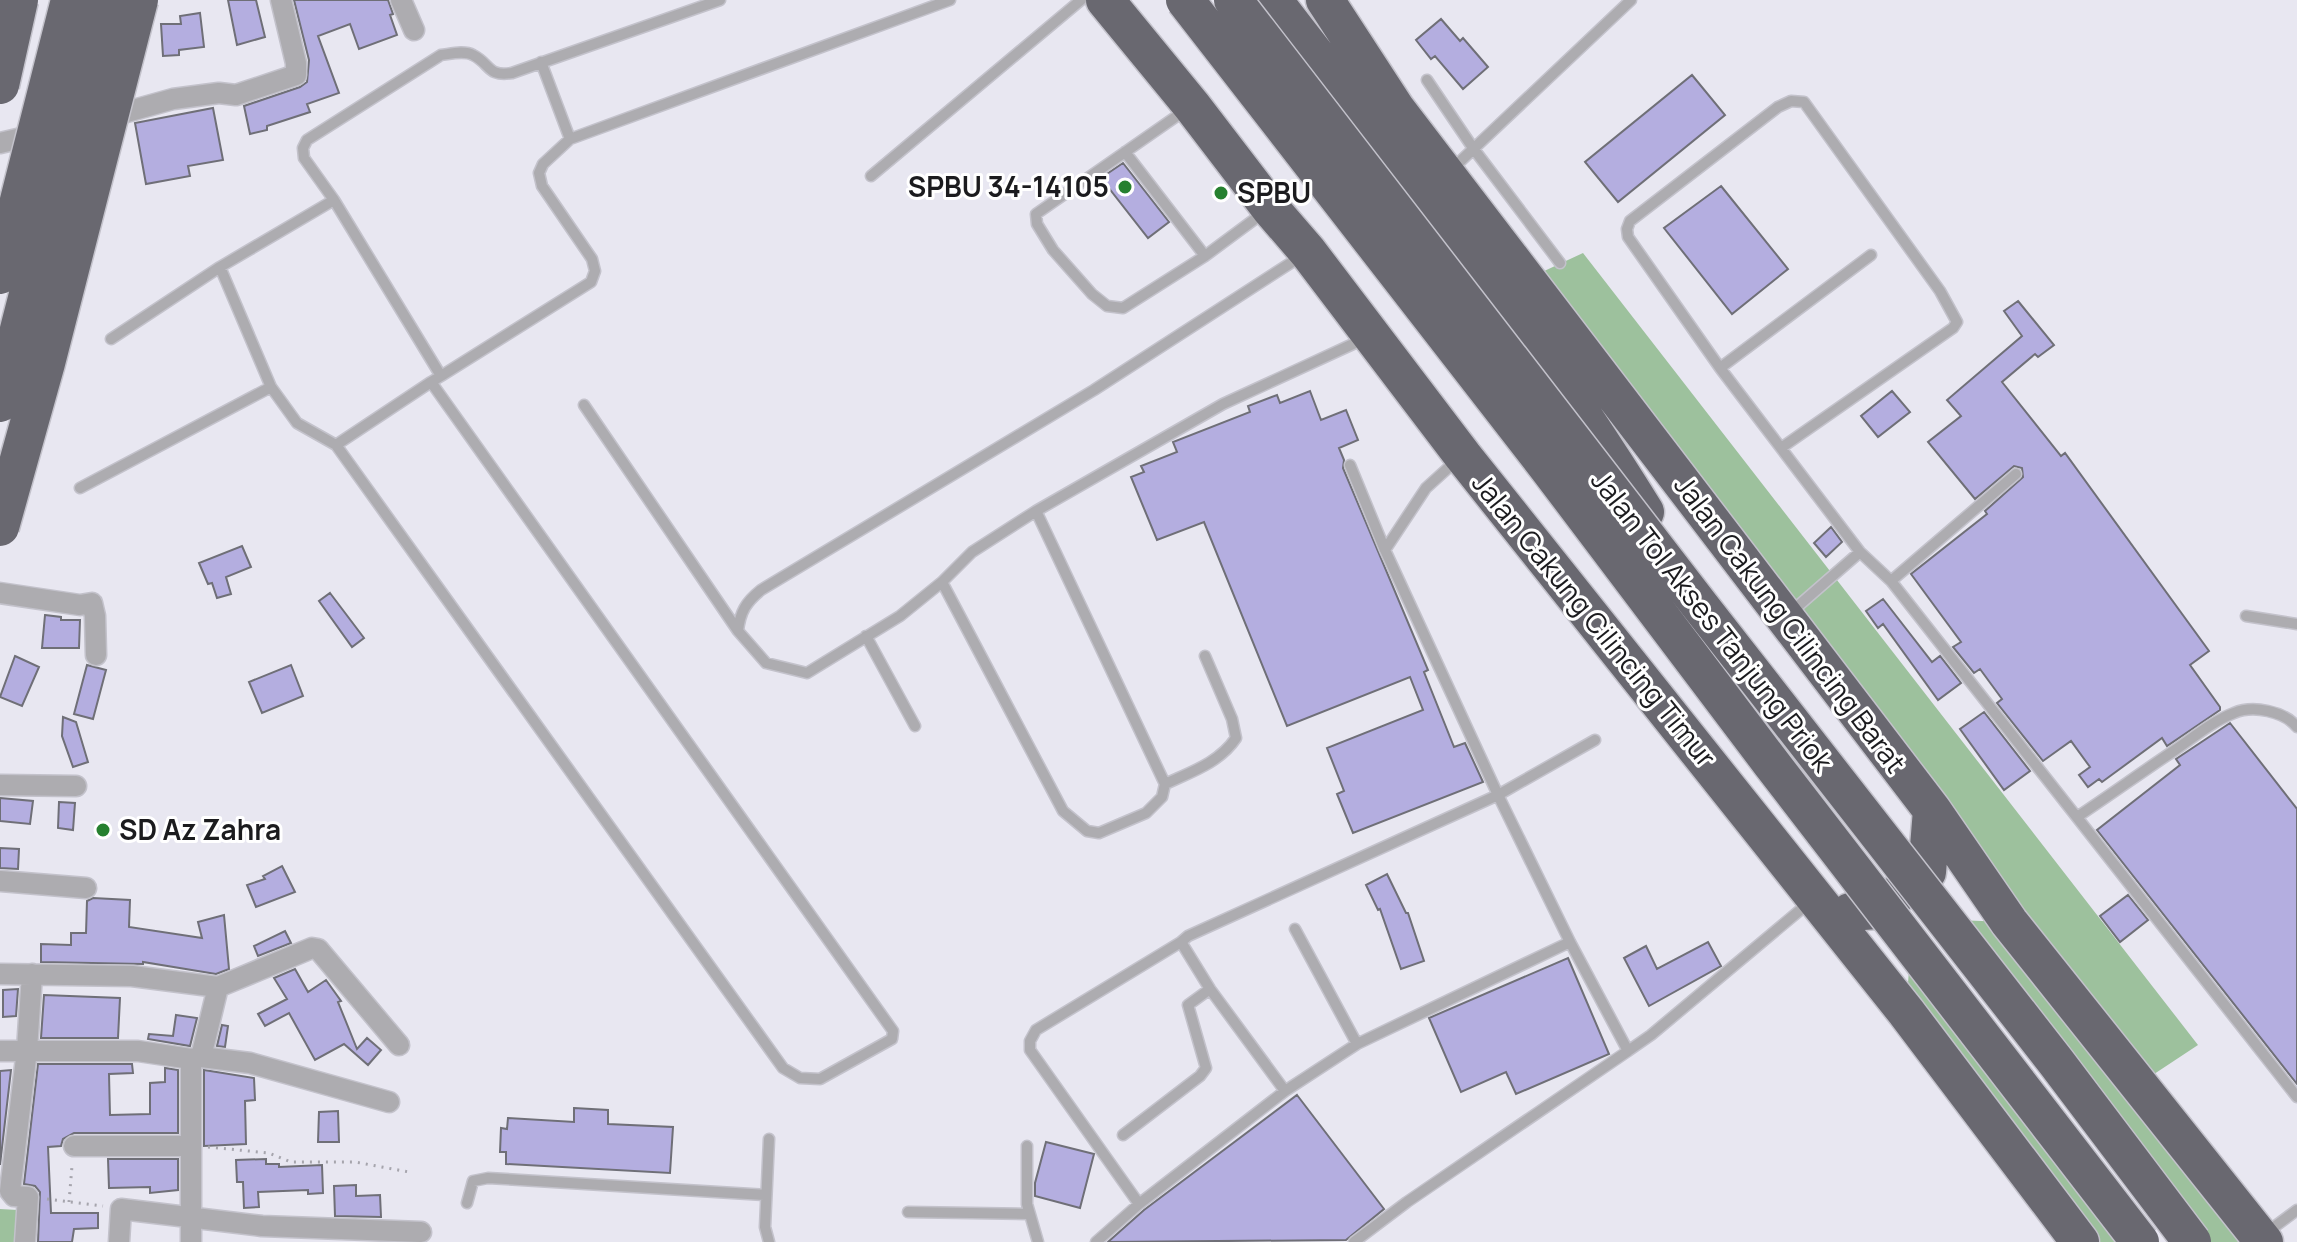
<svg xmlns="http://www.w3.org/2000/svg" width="2297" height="1242" viewBox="0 0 2297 1242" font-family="Manrope,sans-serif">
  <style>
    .green { fill: #9dc19d }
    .building { fill: #b4aee0; stroke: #6f6f77; stroke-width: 2 }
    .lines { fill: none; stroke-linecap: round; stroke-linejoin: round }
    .lane-casing { stroke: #c3c2cb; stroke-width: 13 }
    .street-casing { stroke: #c3c2cb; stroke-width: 23 }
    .highway-casing { stroke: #c3c2cb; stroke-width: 41 }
    .path { stroke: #a6a5ad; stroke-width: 3; stroke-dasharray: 2 6; stroke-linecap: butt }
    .lane { stroke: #adacb0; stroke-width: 10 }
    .street { stroke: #adacb0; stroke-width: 20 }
    .highway { stroke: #696870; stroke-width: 38 }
    .highway-bridge-casing { stroke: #c3c2cb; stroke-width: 41; stroke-linecap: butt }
    .highway-bridge { stroke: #696870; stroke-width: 38 }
    .poi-dot { fill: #26802f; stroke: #fff; stroke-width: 3 }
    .labels { text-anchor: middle; stroke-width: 6; stroke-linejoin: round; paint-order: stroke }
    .poi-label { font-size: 28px; font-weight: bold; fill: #1b1b1e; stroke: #fff; text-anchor: start }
    .street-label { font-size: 28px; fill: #1b1b1e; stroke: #fff }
  </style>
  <rect width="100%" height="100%" fill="#e8e7f1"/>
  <path class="green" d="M1583,253l615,792 -59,39 126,158h-73l-237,-322 53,2 -481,-643z
    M1910,955l230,287h-60l-174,-230z
    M0,1209l18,1 -1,32h-17z"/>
  <path class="building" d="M228,0h28l9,37 -28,8z
    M294,0h94l5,14 -3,1 7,20 -38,14 -9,-25 -32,12 21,57 -32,11 3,8 -43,14v4l-17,4 -6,-28 56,-19 7,-5 2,-22z
    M200,13l4,34 -25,3v5l-16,1 -2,-32h20l-1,-8z
    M1441,19l19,22 3,-3 25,29 -25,22 -28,-33 -4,3 -15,-19z
    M1692,75l33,40 -107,87 -33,-40z
    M213,108l10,52 -35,6 2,10 -44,8 -11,-61z
    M1123,163l46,59 -21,16 -47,-60z
    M1721,186l67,83 -56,45 -68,-86z
    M2018,301l36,44 -16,12 -3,-3 -33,28 59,74 4,-3 144,198 -19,14 30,42v3l-53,36 -5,-8 -60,44 -3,-3 -11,8 -9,-12 11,-8 -19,-26 -28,20 -46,-58 5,-4 -22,-30 -6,4 -21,-26 8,-5 -50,-68 76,-60 -2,-3 38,-34 -1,-9 -8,-2 -39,33 -47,-57 33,-26 -14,-16 75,-64 -18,-25z
    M1310,391l11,29 25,-10 12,30 -19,8 5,12 -1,8 85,202 -4,2 30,75 11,-4 18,39 -130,51 -16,-39 7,-3 -17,-43 96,-38 -13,-33 -123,49 -83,-204 -47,18 -26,-63 13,-5 -3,-6 36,-14 -4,-10 77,-30 -2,-6 29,-11 3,8z
    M1892,391l18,21 -32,25 -17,-21z
    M1831,527l11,15 -16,15 -12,-14z
    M242,546l9,21 -25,10 5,17 -14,4 -5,-15 -4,1 -9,-21z
    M330,593l34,45 -12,9 -33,-46z
    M1883,599l49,63 8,-6 21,27 -23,17 -55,-76 -5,4 -12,-17z
    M45,615l16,2v3h19l-1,28h-37z
    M15,656l24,11 -17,39 -22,-9z
    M87,665l19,5 -13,49 -19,-5z
    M291,665l12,31 -41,17 -13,-31z
    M1984,712l46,59 -26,19 -44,-61z
    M63,717l13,5 12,40 -15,5 -11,-31z
    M2230,723l67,86v275l-200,-254 83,-65 -4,-6z
    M0,798l33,3 -3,23 -30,-3z
    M59,802l16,1 -2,27 -15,-2z
    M0,848l19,1 -1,20 -18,-1z
    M282,866l13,26 -39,15 -9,-22 18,-6 -2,-3z
    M1387,874l19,39h2l16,48 -23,8 -21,-60 -2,1 -12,-25z
    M2128,895l20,25 -28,22 -20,-26z
    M93,898l37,2 -1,27 73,11 -4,-16 26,-7 5,54 -13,5 -73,-12v2l-102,-2v-18l30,1v-12h15l1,-32z
    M285,931l6,12 -33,13 -4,-10z
    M1708,942l13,24 -72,40 -25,-48 22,-12 11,23z
    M1568,958l41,96 -93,40 -10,-22 -45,20 -32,-74z
    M295,969l13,23 18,-12 15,21 -3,1 19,47 10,-11 14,12 -13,15 -24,-21 -29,16 -26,-47 -24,13 -7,-12 29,-15 -13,-21z
    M18,989l-2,27 -13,1v-27z
    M44,995l76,3 -2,40h-77z
    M176,1015l21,3 -7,28 -42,-7 1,-5 24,2z
    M222,1025l6,1 -3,21 -8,-1z
    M38,1064h94l1,9 -24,1 1,41 40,-1v-31l15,-1v-14l13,2v63h-104l-11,6 -2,7 -13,1 3,66h47v15l-24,1 -2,13h-34l2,-50 -5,-6 -11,-2z
    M11,1070l-11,95v-94z
    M204,1070l50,8 1,22 -10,1 1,43 -42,2z
    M1297,1095l87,114 -38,31 -238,2 36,-32z
    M574,1108l34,2v14l65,3 -3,46 -164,-9v-12h-6l1,-24 6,1 1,-11 66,4z
    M338,1111l1,31h-21l1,-30z
    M1046,1142l48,12 -14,54 -45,-12v-13z
    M108,1159h70v31l-28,3v-6l-41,1z
    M266,1159v5h13v3l43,-2 1,28 -15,1v-4l-50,2 1,15 -15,1 -1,-26h-6l-1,-22z
    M356,1185v11l24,-1 1,22 -46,-1 -1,-30z"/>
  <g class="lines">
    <defs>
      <path id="lane" d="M720,0l-208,73c-25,4 -21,-9 -39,-18 -9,-5 -23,-1 -32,0l-134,85 -4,8 1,10 30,42 107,176 150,-94 4,-11 -3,-12 -50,-73 -3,-13 4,-9 27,-25 380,-139
        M541,62l29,77
        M1427,80l46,68 87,115
        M1187,109l-151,105 1,10 16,26 39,44 15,12 16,2 82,-52 58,-43
        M1125,152l80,104
        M1450,171l181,-171
        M871,176l210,-176
        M220,267l51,120
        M111,339l109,-72 114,-67
        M1720,368l151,-113
        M584,405l154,226
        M336,445l95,-63
        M1781,448l172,-120 4,-6 -17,-31 -136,-189 -13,-1 -13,6 -148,114 -3,8 1,8 92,131 140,184 31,29 406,516
        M1458,459l-32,29 -41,62 113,245 72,147 58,109 23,-16 160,-134
        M1350,465l35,85
        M80,488l191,-101 26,36 39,22 447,623 17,10 20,1 72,-40 1,-8 -462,-649 10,-6
        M1036,511l-64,41 -30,30 -42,34 -93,57 -41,-10 -28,-32c2,-19 8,-29 23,-41l333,-200 209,-135
        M1891,581l125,-107
        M942,582l121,229 24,20 12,2 47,-20 16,-16 3,-13 -129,-273 187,-107 143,-66
        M1790,613l70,-61
        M2246,616l51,8
        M866,636l49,90
        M1165,784c26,-12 54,-21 71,-46l-4,-19 -27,-63
        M2077,817c33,-22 65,-45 98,-67 19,-13 38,-29 59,-37 19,-8 50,-2 63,14
        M1295,929l62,115
        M1285,1091l-75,-102 -29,-47 7,-6 310,-141 97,-55
        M1123,1135l77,-59 6,-8 -18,-63 22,-16
        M1027,1146v58l11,38
        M467,1203l6,-22 15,-3 278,17
        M1139,1204l-109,-154v-9l6,-11 145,-88
        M908,1212l120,2
        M2266,1233l31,-23
        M769,1242l-4,-15 4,-88
        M1096,1242l43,-38 146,-113 72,-47 213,-102
        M1354,1242l53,-40 221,-151"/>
      <path id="street" d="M401,0l13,30
        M105,118l68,-19 46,-6 17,2 60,-20v-12l-15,-63
        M0,143l39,-9
        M0,593l80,12 12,-2 3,13 1,39
        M0,785l76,1
        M0,881l86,7
        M0,974l132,2 86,11 94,-39 6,1 81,96
        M0,1051h138l53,8 10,-2 49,6 139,39
        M201,1057l17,-70
        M74,1146h117
        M25,1242l3,-45 -14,-1 -4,-5 17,-141 5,-76
        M119,1242l2,-33 141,17 159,6
        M191,1242v-183"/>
      <path id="highway" d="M1105,0l87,106 78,102 38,44 155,204 443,556 174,230
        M1273,0c129,167 261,331 372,512
        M1325,0l71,109 536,701 77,112 255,320
        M1850,912l26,-2 51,-38 5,-62"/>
    </defs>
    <use href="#lane" class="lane-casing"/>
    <use href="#street" class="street-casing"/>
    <use href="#highway" class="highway-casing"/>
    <path class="path" d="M208,1147l61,6 22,9h64l54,10
      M47,1199l56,7
      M69,1202l3,-36"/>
    <use href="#lane" class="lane"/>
    <use href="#street" class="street"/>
    <use href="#highway" class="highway"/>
    <defs>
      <path id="highway-bridge" d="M1185,0l364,469 222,294 369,479
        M1233,0l468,607 355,455 136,180
        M0,85l19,-85
        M0,275l70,-275
        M0,403l104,-403
        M0,527l46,-164 93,-363"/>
    </defs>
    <use href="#highway-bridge" class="highway-bridge-casing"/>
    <use href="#highway-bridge" class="highway-bridge"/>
  </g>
  <g class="poi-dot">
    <circle cx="1125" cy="187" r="8"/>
    <circle cx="1221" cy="193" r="8"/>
    <circle cx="103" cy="830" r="8"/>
  </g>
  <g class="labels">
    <g class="poi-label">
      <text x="1109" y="197" text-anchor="end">SPBU 34-14105</text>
      <text x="1237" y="203">SPBU</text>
      <text x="119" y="840">SD Az Zahra</text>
    </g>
    <g class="street-label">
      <text transform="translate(1594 620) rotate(51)" y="10">Jalan Cakung Cilincing Timur</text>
      <text transform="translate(1712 621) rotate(52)" y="10">Jalan Tol Akses Tanjung Priok</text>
      <text transform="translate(1790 624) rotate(53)" y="10">Jalan Cakung Cilincing Barat</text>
    </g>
  </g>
</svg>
